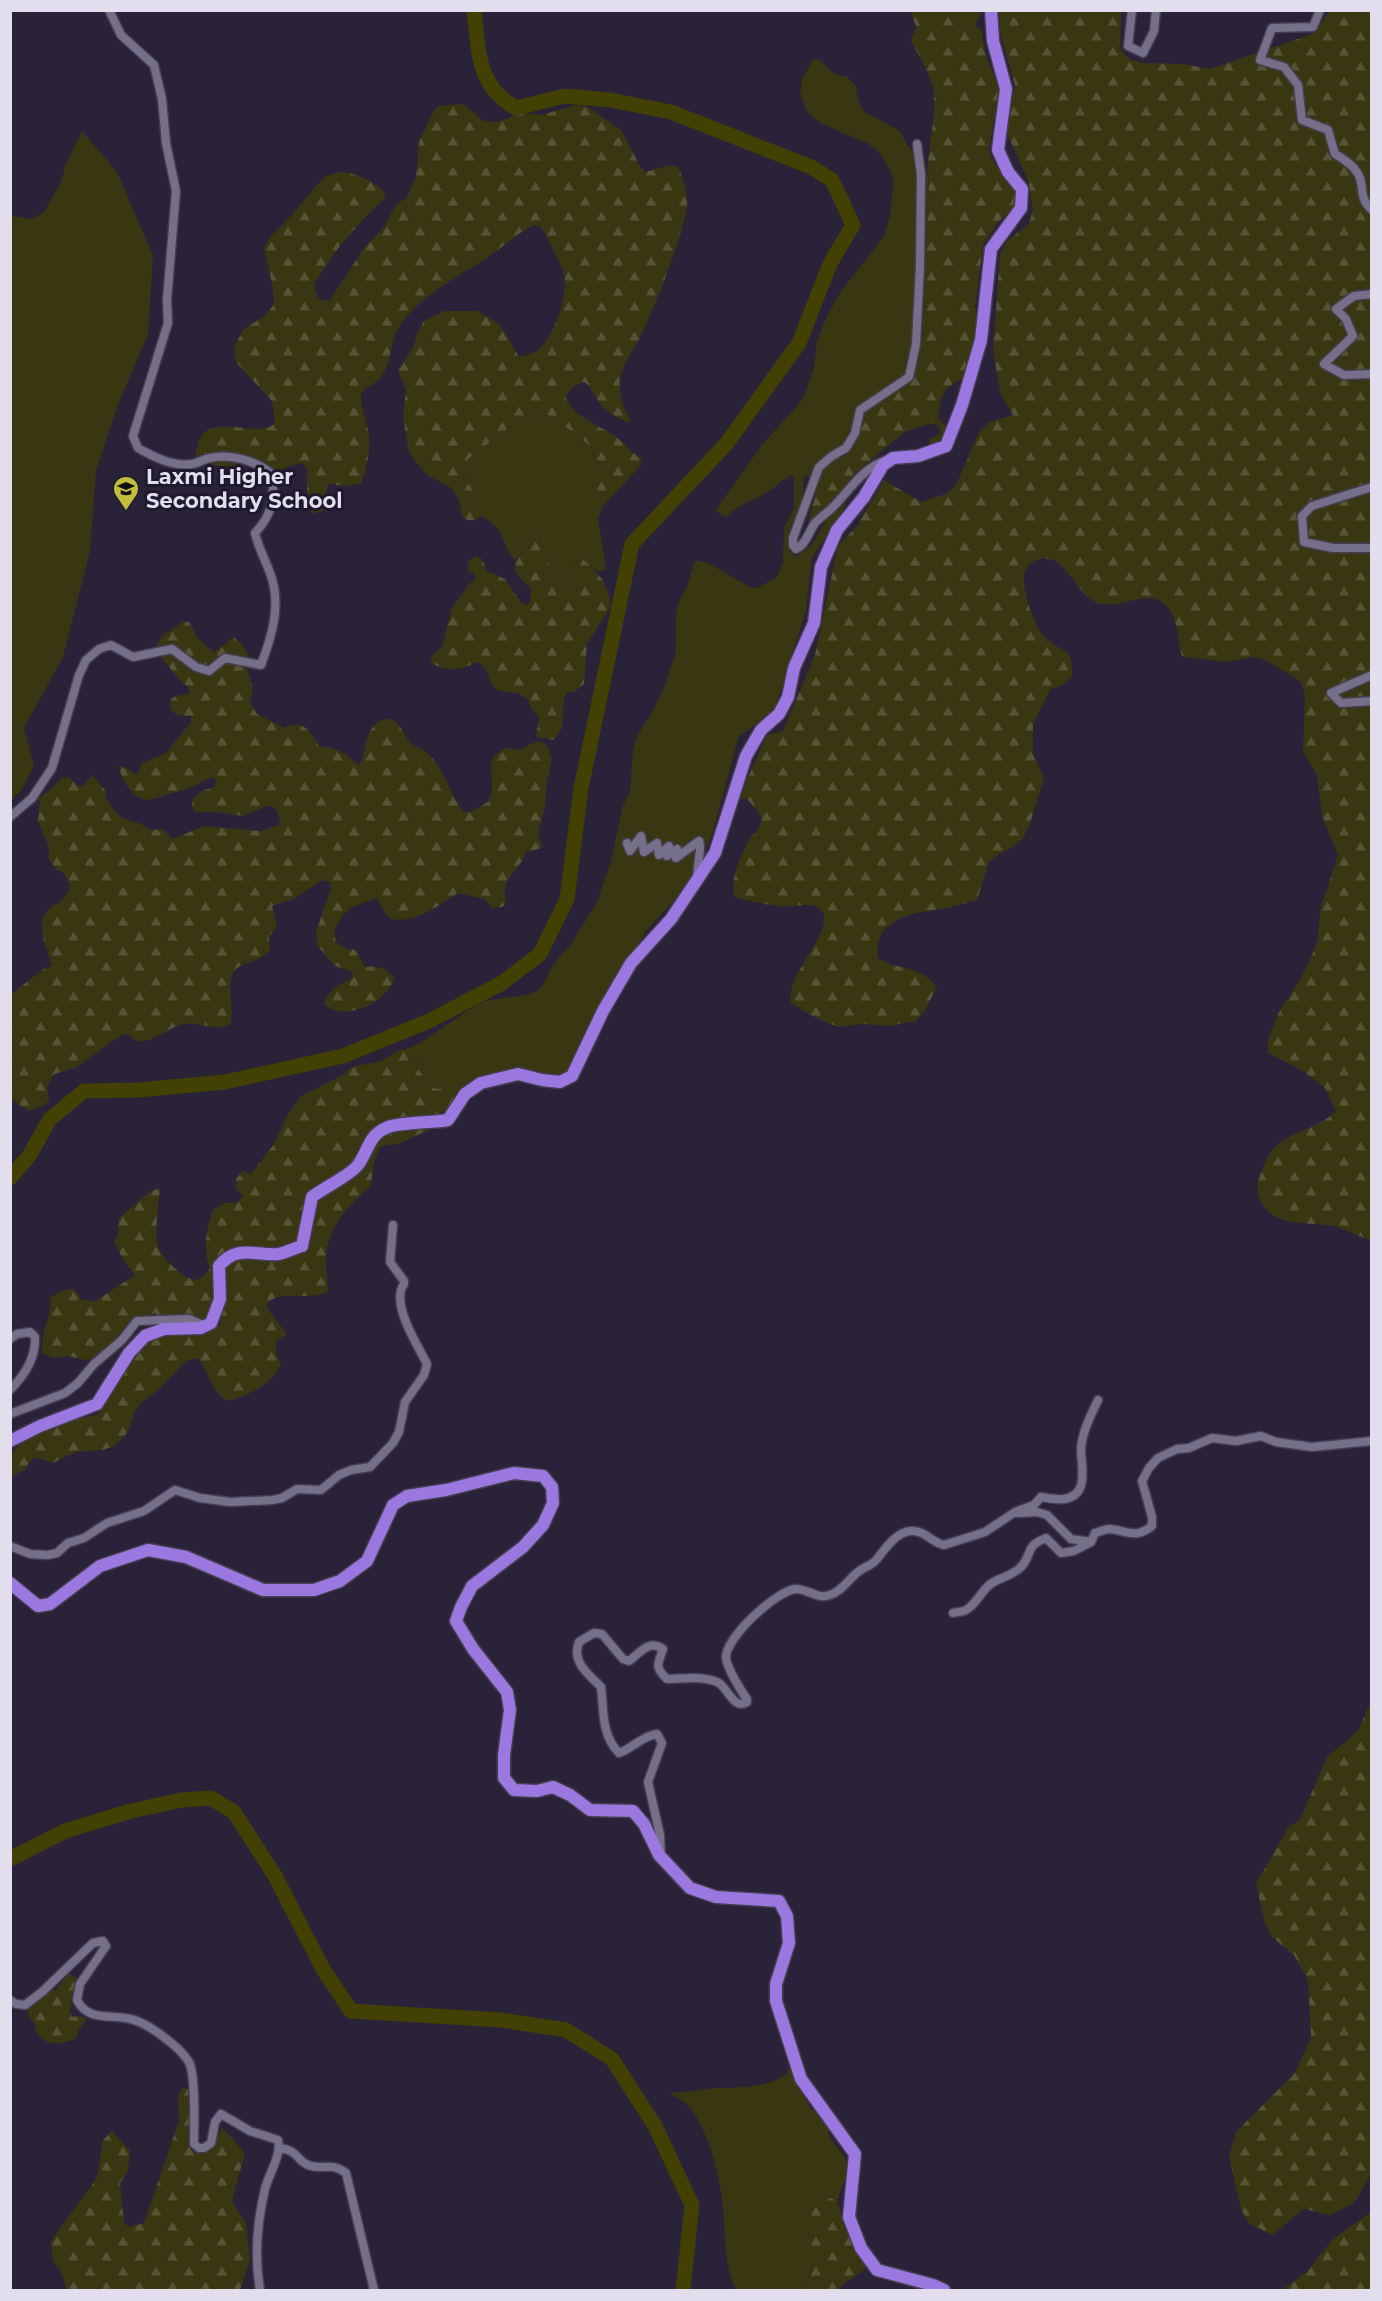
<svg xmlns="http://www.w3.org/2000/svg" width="1382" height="2301" viewBox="0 0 1382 2301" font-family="Montserrat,sans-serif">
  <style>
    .grass { fill: #393711 }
    .forest { fill: url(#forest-firs) }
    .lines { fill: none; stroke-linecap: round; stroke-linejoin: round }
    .river { stroke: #434003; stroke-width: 15 }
    .minor-casing { stroke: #443e50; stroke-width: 11 }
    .highway-casing { stroke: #443e50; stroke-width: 15 }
    .minor { stroke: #766f89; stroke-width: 8 }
    .highway { stroke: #9b78df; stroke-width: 12 }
    .labels { text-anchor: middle; stroke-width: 6; stroke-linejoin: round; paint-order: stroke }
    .poi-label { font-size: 21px; font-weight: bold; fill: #e2deed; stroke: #1f192e; text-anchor: start }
  </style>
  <defs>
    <pattern id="forest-firs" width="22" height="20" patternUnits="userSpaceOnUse" patternTransform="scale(1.5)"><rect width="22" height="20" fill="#393711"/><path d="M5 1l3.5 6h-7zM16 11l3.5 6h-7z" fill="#555434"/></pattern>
  </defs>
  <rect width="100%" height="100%" fill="#292239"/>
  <path class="grass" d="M813,59l7,1 14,14 13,3 9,9 2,14 7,12 35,19 7,14 19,20 3,20 -8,183 -8,11 -45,29 -14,39 -34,32 -16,-3c-1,11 0,24 -5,34 -10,21 -11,18 -9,42l5,5 17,-12 14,-24 21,-20 -8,17 -27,39 -6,53 -30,95 -8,11 -29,20 -26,95 -5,13 -9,17 -3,10 -13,19 -38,42 -14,31 -30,40 -17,30 -3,20 -11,16 -5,4 -7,2c-44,2 -63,-10 -102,18l-5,-8 -13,4 -6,-2 -14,-18 -2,-15 -7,-6 11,-5 47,-32 18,-10 41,-6 13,-5 4,-5 9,-19 19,-22 26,-42 14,-41 12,-56 7,-12 3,-43 4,-14 16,-25 12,-26 11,-34v-38l4,-14 7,-12 8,-27 13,3 44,25 7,-1 18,-10 6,-14 1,-36 10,-18v-35c-10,4 -15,10 -23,16 -15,10 -33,14 -45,27l-11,-6 47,-66 41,-46 11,-31 3,-27 10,-25 15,-26 42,-54 6,-20 4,-35 -5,-13 -11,-17 -11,-8 -45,-19 -15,-12 -7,-19 2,-13z
    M82,131l35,41 36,84 -5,78 -31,73 -21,64 -6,80 -27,106 -39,71 10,37 -11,23 -12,13v-585l21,3 12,-7 17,-30 5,-18z
    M538,415l13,1 38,29 16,31 -8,28 7,1 -6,13 8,52 -9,1 -21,-18 -8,10 6,20 -3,5 -7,2 -6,-3 -15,-37 -5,-21 -12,2 -3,13 1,6 -9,10c-18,-21 -6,-29 -34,-44l-9,-27 -8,-11 4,-19 46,-35h7z
    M789,2067l21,41 15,13 6,19 13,16 5,13 -12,32 -6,-3 -23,35c8,29 7,31 -6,57h-66c-11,-21 -11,-50 -12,-73 -3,-36 -12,-77 -32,-107 -5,-7 -15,-12 -22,-17 16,0 32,-4 48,-5 25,-1 48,0 69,-14z"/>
  <path class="forest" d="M911,11h70l-6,16 6,2 5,28 13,30 -10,63c5,23 29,30 27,56l-18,16 -15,23 -8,61c9,22 -3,50 -10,72 -23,9 -23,16 -27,39l10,12 -6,12 -14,7 2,-9 11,-6 -2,-7 -6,-3 -29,9 -51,43 -13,19 -32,29 12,-44 34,-32 14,-39 45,-29 8,-11 8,-183c-4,-33 7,-59 5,-89 -1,-19 -15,-39 -23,-56l5,-13z
    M999,11h122l-1,38 9,10 14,4 40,1 27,5 105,-36 14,-22h42v1230c-11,-5 -22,-10 -34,-14 -25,-7 -60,3 -75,-24 -6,-11 -6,-19 -1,-30 4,-10 8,-21 16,-28 16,-14 41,-16 59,-34l-11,-23 -22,-17 -35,-18v-13l10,-26 23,-36 12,-25 5,-14 2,-28 18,-56 -16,-39 -5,-41 -14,-23 2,-57 -4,-13 -34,-21 -13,-4 -25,5 -47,-5c-4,-16 -4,-40 -16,-52 -20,-19 -51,10 -74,-5 -18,-11 -29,-50 -55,-40 -6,2 -10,5 -12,12 -5,14 9,53 19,64 16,18 30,8 28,41l-10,8 -12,5 -17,34v29l11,25 -15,49 -7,12 -11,9 -12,6 -10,8 -12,38c-12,3 -25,7 -37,9 -29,4 -68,11 -62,49 22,14 39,5 59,29l-12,23 -9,11 -27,5 -25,-2 -26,3 -24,-10 -23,-14c-5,-30 41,-68 32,-90 -6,-14 -33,-5 -44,-7 -9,-1 -40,-6 -45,-10 -4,-16 7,-43 16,-57 5,-7 11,-12 12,-21l-12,-16 -5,-4 -7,2 29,-65 16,-4 32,-76 23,-109 19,-20 27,-46 37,22 27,-9 9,-10 22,-51 10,-10 24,-7 -13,-22 -7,-42 7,-96 6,-13 23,-18 4,-14 -5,-30 -22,-49 9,-46 -15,-53z
    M462,104l22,17 13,1 26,-9 19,2 33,-10 13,2 34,24 19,37 4,4 27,-7 7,2c3,10 7,21 8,32 3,22 -36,116 -47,139 -8,14 -17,25 -20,41 -2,17 5,30 11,44 -9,-2 -22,-10 -29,-17 -15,-17 -12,-38 -37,-10 8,22 38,30 55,44 8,7 13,14 22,19l-1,6 -37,40 -7,-1 -4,-12 12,-16 -16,-31 -38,-29 -13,-1 -17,9h-7l-46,35 -4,19 8,11 9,27c-6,5 -10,6 -18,2l-5,-20 -8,-11 -23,-12 -18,-22 -6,-36 3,-27 -8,-19 15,-23 4,-15 7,-12 20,-10h34l23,15 18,31c7,-2 16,-4 21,-8 14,-14 29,-55 24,-74 -4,-14 -13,-29 -19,-42l-4,-6 -6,-2c-16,7 -24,15 -37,25 -33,24 -74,41 -98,75 -10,14 -8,38 -19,52 -5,7 -17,10 -20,18 -2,7 7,31 8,40 2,16 -3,35 -8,49l-20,2 -12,-3c-5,8 -1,18 -4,27l-12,4 -6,-12v-34l-5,-5c-15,2 -25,11 -40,13l-9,-10c-21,1 -39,2 -58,-6 1,-6 2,-14 4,-20 13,-28 61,0 76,-17l-3,-22 -36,-39 -2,-14 9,-18 23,-15 8,-11 -2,-21 -8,-35 7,-12 20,-20 32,-38c5,-3 12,-5 18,-6 12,0 37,11 44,21l-1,6c-31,29 -48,50 -70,85l3,13 6,4 7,-1 35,-53 20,-21 10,-20 12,-9 9,-20 3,-35 15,-32 6,-4z
    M522,507l16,22 5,21 15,37 6,3 7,-2 3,-5 -6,-20 3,-7 5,-3c16,14 38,32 33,56l-22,35 -3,40 -10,8h-7l-3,7 -2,29 -8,12 -18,-3 3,-20 -9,-10 -1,-7c-4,-2 -8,-6 -12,-7 -7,-2 -18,1 -23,-6 -8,-9 -4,-22 -19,-25 -14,10 -30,9 -44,1l1,-7 10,-9 10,-39 19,-26 5,-3 -2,-5 -6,-3c-1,-8 1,-12 8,-15l6,3 5,12 18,8 15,22 6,4 5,-4 -1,-14c-17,-13 -20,-20 -6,-37l-1,-6 3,-14 -12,-14 2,-7z
    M183,622h6l8,15 17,16 19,-16 8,6 7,11 -1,15 6,20 -3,14 7,11 27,14c22,-9 23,2 36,19 12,-2 31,9 39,19 8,-11 3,-35 21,-45 18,-9 23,14 31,22 4,4 11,6 16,10 18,15 22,42 37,59h7l17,-10 4,-12 -1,-27 2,-6 12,-9 13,2 18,-8h6l5,4 5,13 -5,21 -2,27 -7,27 4,14 -16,4c-9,24 -26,23 -20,52l-4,3 -10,1 -7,-9 -27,-6c-19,12 -45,33 -69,25l-13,-20c-10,4 -23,7 -31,15 -15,18 -16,34 10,37l10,17c12,-1 21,0 29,10 -3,24 -52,47 -70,27 4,-14 16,-20 28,-26l1,-6 -18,-6 -18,-21 -1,-13 15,-44 -2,-6 -6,-2 -30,19 -21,7 5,20 -8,11 1,13c-14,14 -21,10 -33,18 -14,10 -1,42 -7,56 -15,9 -30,-3 -46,0 -13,2 -34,20 -45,17 -4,-1 -9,-5 -12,-7l-7,2 -45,32 -21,6 -7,12 2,14 -4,5 -17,6 -17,-12 -1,-104 35,-27 7,-2c-4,-15 -18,-44 -4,-56 12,-10 16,-7 22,-24l-6,-13 -7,-3 -8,-10v-13l-11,-26 2,-20 -3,-1 26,-22 6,-1 9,9 6,-1 8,-10 13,15 1,7 6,12 10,9 19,6 9,6 13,-1 10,10 31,-13 56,5 20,-6 -2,-13 -4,-5 -7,-1 -24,10 -28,-4h-20l-3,-6v-6l10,-9 12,-4 3,-6 -5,-4 -25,12 -39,11c-15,-1 -27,-20 -29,-34l6,1 12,8 5,-12 24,-10 25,-31v-6c-13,0 -23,-1 -20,-17l5,-3 13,-2v-6l-10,-9 -24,-29 7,-14z
    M409,1048l7,6 2,15 14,18 6,2 13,-4 5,8 -8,17 -26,9 -5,6 12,5 -31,14 -13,1 -6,3 -6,19 -2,19c-22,18 -43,41 -45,71 -1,11 2,23 2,34 -17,12 -51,-4 -61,14l2,6 18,23 -11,7v12l5,12c-9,19 -33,31 -53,36 -20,-12 -17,-27 -30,-43l-12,3 -28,29 -16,12 -8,11 -6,19 -13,14 -13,4 -26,2 -23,11 -19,-6 -10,13 -13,7v-24l19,-17 28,-12 41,-10c4,-25 39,-75 64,-80 21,-4 41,5 58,-10l2,-27c-17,24 -23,27 -52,28l-16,-12 -9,4 -7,-1 -6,3 -13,20 -18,17 -17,4 -17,-4 -14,2 -12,-5c-2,-20 10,-36 8,-55l11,-7 10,-2h3l8,11 13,1 39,-25v-3l-9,-10 -11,-21 4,-7 1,-17 32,-27 9,-3c-1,16 -7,48 -1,62 4,8 27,31 36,30 7,-1 11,-7 15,-12 -8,-19 -3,-40 3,-58l11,-7h13l6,-8 -7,-6v-10l7,-8 8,3 23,-30 13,-28 14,-20 42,-21 9,-8 29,-6 19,-11z
    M1371,1701v473l-17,29 -24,12 -26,-6 -32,26 -23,-12 -8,-14 -12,-53 7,-24 59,-59 16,-36 -3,-57 -14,-25 -22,-18 -7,-13 -9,-40 33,-58 11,-6 27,-63 31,-26z
    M69,1973l9,7 -6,16 -2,17 3,4 6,-1 8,3 -8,10 -3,9c-12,7 -31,9 -39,-5 -4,-8 1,-3 -3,-10 -5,-6 -6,-8 -7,-17l20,-16 8,1z
    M182,2088l6,1 3,61 13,4 19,-26 22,25 -13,48 14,23 4,35 -10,31h-173l-6,-19 -8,-10 -2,-20 46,-63 6,-38 9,-9 18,20 -2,20 -8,12 4,40 5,4 15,-4 35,-102 -1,-26z
    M818,2198h13l6,3 12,37 17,29c-8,10 -20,12 -28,23h-36c4,-7 10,-17 11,-26 2,-18 -18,-55 5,-66z
    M1371,2212v78h-89l26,-19 24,-31z"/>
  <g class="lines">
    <path class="river" d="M10,1178l19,-22 21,-37 34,-28 54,-1 87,-8 118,-26 86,-35 73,-38 38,-29 27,-55 14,-111 51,-244 95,-101 72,-100 31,-79 23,-39 -21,-45 -21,-13 -140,-55 -61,-12 -45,-4 -49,12c-40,-23 -37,-57 -42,-98
      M10,1859l55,-28 66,-20 50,-11 30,-2 23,14 41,64 48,93 28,42 150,9 65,10 46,29 43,67 37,79 -9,85"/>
    <defs>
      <path id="minor" d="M1132,10l-4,36 15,7 11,-22 2,-21
        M1320,10l-7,17 -41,1 -12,32 24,7 14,18 4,35 26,10 7,24c10,6 21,13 25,24 4,15 0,21 12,32
        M1372,294l-18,2 -18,13 10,10 7,17 -29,28 20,11 28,-1
        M887,460c-24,7 -37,30 -54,47 -5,5 -12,10 -18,16 -6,8 -9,22 -19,26l-3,-4v-7l26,-71 13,-11 14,-8 9,-15 5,-23 49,-33 7,-33 4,-78 1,-91 -4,-31
        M1372,487l-60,19 -10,10 2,26 29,6h39
        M1372,675l-41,18 10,10 31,-2
        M10,817l22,-19 20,-30 27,-93 7,-15 13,-11 12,-4 22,12 39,-8 24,18 13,4 16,-13 36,7c11,-29 21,-61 9,-92 -5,-14 -12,-26 -15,-40 17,-18 20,-34 17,-59 -16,-13 -41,-21 -62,-16 -6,1 -12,5 -18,6 -19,3 -38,-7 -54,-16l-5,-12 35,-113 -1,-23 9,-109 -10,-48 -4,-44 -8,-34 -33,-30 -12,-25
        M627,843l3,8 11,-15 3,16 13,-9 2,12 10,-9 -2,10 10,-7 -1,9 23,-17c4,12 -4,24 -1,38
        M10,1339l7,-5 13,-2 5,5c1,20 -11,39 -25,53
        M10,1414l55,-21 13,-10 16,-19 28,-24 15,-19 52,-2 16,7
        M1091,1542l4,-9c4,-1 10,-4 14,-4 19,1 25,11 43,-3v-9l-10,-36 7,-13 9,-10 19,-9 12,-1 23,-10 24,3 25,-5 15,6 36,5 60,-6
        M10,1546l20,8 18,1 9,-2 11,-10 16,-5 23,-15 37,-12 31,-21 25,8 30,4 43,-2 9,-2 15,-9 24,1 18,-15 12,-5 19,-3 23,-24 6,-11 6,-30 19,-27 3,-11c-9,-18 -37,-61 -23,-80v-3l-14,-19 3,-37
        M953,1613c3,-1 10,-1 13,-3 11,-6 16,-21 26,-27 10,-6 19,-7 28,-15 14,-14 3,-21 26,-30l15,15 13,-2 17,-9 -20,-3 -24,-24 -10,-3 -19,1
        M661,1857l-1,-22 -12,-53 14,-39 -5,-9c-15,2 -24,14 -38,19 -18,-18 -15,-43 -18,-66 -12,-13 -30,-24 -22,-45l15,-9 8,1 21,25 6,2c11,-8 20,-22 34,-12 -5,15 -9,18 4,30 15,0 38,-4 52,4 9,6 15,27 28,19v-3c-6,-8 -20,-31 -21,-41 -1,-20 49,-66 69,-69 12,-1 22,11 35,6 11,-3 19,-16 28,-23 6,-5 15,-7 19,-13 8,-10 19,-27 34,-28 14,-1 21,12 33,14l41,-13 30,-20 19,-7 7,-8c7,1 16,3 23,2 26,-4 17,-32 17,-50 1,-17 10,-34 17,-49
        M10,2000l6,4 9,1 17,-13 51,-49 10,-2 3,5 -26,38 -3,16c11,22 34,14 53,19 17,3 50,28 59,43 7,14 5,64 5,82l5,4h5l7,-5 4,-21 6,-8 29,17 28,9c4,15 -9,33 -13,49 -8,34 -11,67 -5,101
        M280,2148c19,3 17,13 28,17 14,6 22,-4 38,8l28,117"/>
      <path id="highway" d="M10,1441l30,-15 57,-22 32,-51 16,-17 19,-7 37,-1 10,-5 9,-24 -1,-33c18,-22 36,-10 59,-12 8,-1 16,-6 24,-8l10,-49c10,-8 40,-23 46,-32 11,-15 10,-30 30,-38 15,-5 43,-4 60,-7l17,-26 16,-11 37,-9 24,6 18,2 12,-6 31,-65 28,-48 40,-44 44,-66 31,-97 15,-26 18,-16 9,-17 6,-29 20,-45 7,-56 16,-37 27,-33 19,-32 10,-7 25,-2 28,-10 16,-41 19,-65 10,-91 30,-41 1,-19 -14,-17 -10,-22 8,-61 -13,-48 -2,-31
        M10,1583l28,23 12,-2 50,-38 48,-16 38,7 77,33h51l26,-9 27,-20 26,-56 14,-9 39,-6 68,-17 29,3 9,11 1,16 -10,22 -20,22 -51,39 -11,21 -5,14 17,28 34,43 3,18 -6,45v23l10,12 23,1 16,-4 17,8 20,15 43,1 11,13 15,31 31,33 26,9 63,4 8,15 2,27 -13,41v17l25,78 54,75 -6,63 12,31 16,22 56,15 11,5"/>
    </defs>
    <use href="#minor" class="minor-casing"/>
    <use href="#highway" class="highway-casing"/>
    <use href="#minor" class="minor"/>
    <use href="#highway" class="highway"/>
  </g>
  <defs>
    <symbol id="school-pin" viewBox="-11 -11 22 30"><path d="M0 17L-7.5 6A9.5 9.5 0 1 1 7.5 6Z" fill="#c3bd3e" stroke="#1f192e"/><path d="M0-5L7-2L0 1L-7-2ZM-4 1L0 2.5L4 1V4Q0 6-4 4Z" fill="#111"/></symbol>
  </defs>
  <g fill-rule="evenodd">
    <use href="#school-pin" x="111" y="474" width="30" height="40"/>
  </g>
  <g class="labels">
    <g class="poi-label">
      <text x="146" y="484">Laxmi Higher<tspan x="146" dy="24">Secondary School</tspan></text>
    </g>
  </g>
  <rect width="1382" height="2301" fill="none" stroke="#e2deed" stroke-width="24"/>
</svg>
